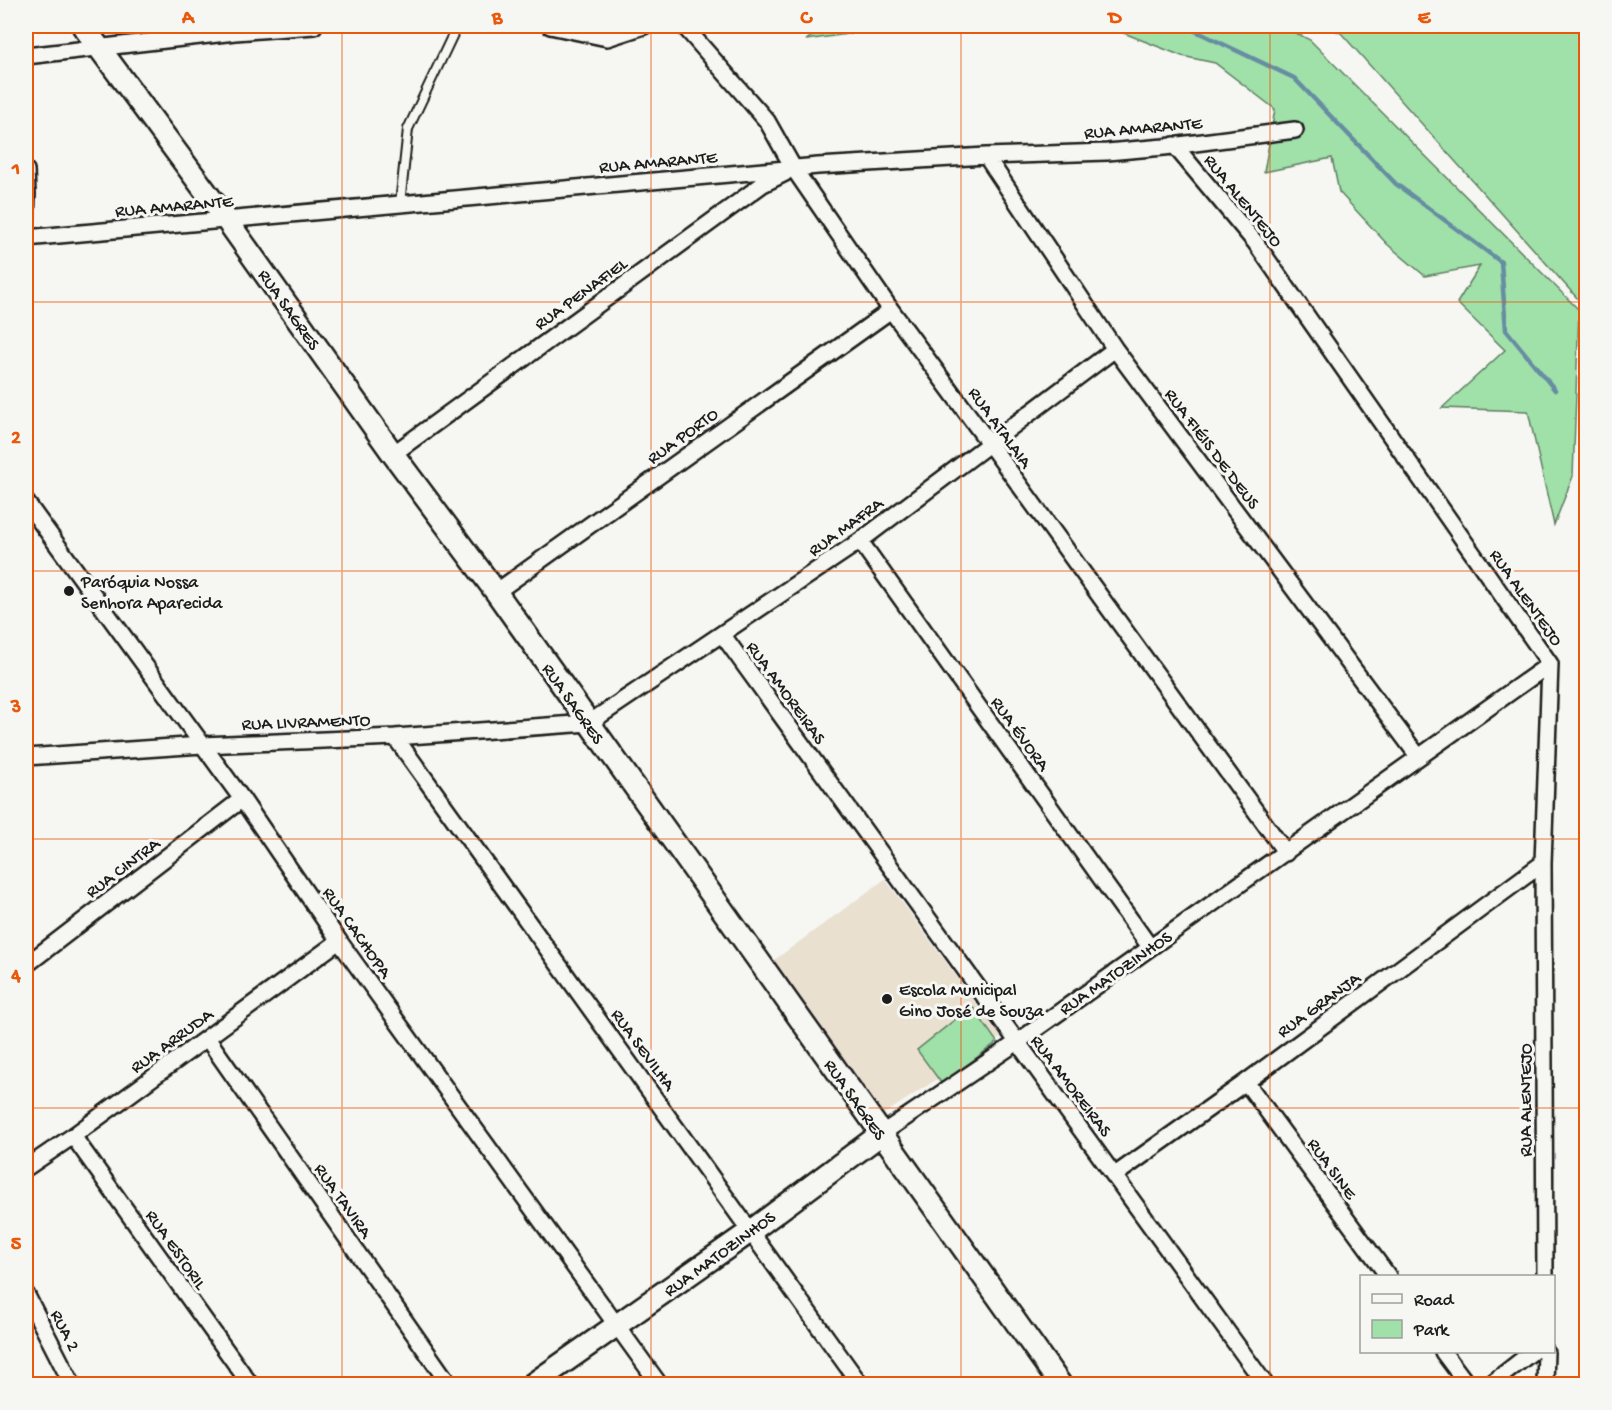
<svg xmlns="http://www.w3.org/2000/svg" width="1612" height="1410" viewBox="0 0 1612 1410" font-family="'Gochi Hand',sans-serif">
  <style>
    .built { fill: #e9e0d0 }
    .green { fill: #a0e0a9; stroke: #5e7e62; stroke-width: 1.5 }
    .lines { fill: none; stroke-linecap: round; stroke-linejoin: round }
    .stream { stroke: #668da1; stroke-width: 4.5 }
    .lane-casing { stroke: #1c1c1c; stroke-width: 12 }
    .street-casing { stroke: #1c1c1c; stroke-width: 20 }
    .secondary-casing { stroke: #1c1c1c; stroke-width: 26 }
    .lane { stroke: #f6f6f2; stroke-width: 8 }
    .street { stroke: #f6f6f2; stroke-width: 15 }
    .secondary { stroke: #f6f6f2; stroke-width: 21 }
    .grid { fill: none; stroke: #e8590c; stroke-width: 1.5; stroke-opacity: 0.55 }
    .poi-dot { fill: #1c1c1c; stroke: #f6f6f2; stroke-width: 2 }
    .labels { text-anchor: middle; stroke-width: 6; stroke-linejoin: round; paint-order: stroke }
    .street-label { font-size: 18px; fill: #1c1c1c; stroke: #f6f6f2 }
    .poi-label { font-size: 18px; fill: #1c1c1c; stroke: #f6f6f2; text-anchor: start }
    .neatline { fill: none; stroke: #e8590c; stroke-width: 2 }
    .grid-label { font-size: 20px; text-anchor: middle; font-weight: bold; fill: #e8590c }
  </style>
  <rect width="100%" height="100%" fill="#f6f6f2"/>
  <filter id="ink" filterUnits="userSpaceOnUse"><feTurbulence type="fractalNoise" baseFrequency=".0167" numOctaves="2"/><feDisplacementMap in="SourceGraphic" scale="12" xChannelSelector="R" yChannelSelector="G"/><feConvolveMatrix kernelMatrix="1 2 1 2 8 2 1 2 1" color-interpolation-filters="sRGB"/></filter>
  <g filter="url(#ink)">
    <path class="built" d="M885,879l116,158 -117,77 -111,-153z"/>
    <path class="green" d="M826,26h77l-97,14z
      M1106,26h176l28,14 269,270 -6,166 -19,49 -26,-114 -86,-3 63,-58 -48,-47 23,-37 -55,10 -38,-32 -48,-52 -7,-34 -68,14 11,-63 -60,-46 -33,-7z
      M1326,26h260v282l-245,-275z
      M972,1006l25,36 -55,42 -25,-34z"/>
    <g class="lines">
      <path class="stream" d="M1185,26l109,52 102,106 105,78 5,68 49,60"/>
      <defs>
        <path id="lane" d="M400,204l8,-75 49,-103"/>
        <path id="street" d="M550,26l57,12 37,-12
          M684,26l83,95 27,48 97,141 98,133 297,410
          M26,56l209,-24 79,-6
          M1174,145l81,97 295,422 -7,199 2,413
          M986,156l129,193 303,407
          M26,170l1,24 -1,30
          M26,238l792,-72 168,-10 121,-4 57,-5 131,-17
          M393,454l370,-270 22,-11
          M26,502l216,297 97,142 320,443
          M860,541l290,406
          M496,592l395,-282
          M722,634l543,750
          M395,737l465,647
          M26,757l176,-12 193,-8 194,-14 271,-182 255,-192
          M26,965l216,-166
          M207,1038l242,346
          M1246,1082l142,194
          M881,1134l135,-91 534,-379
          M73,1136l177,248
          M26,1168l47,-32 266,-195
          M1115,1175l131,-93 297,-219
          M26,1294l46,90
          M1443,1352l24,32
          M1491,1384l41,-32
          M1545,1384l1,-32"/>
        <path id="secondary" d="M83,26l143,193 167,235 103,138 564,792
          M533,1384l218,-153 130,-97"/>
      </defs>
      <use href="#lane" class="lane-casing"/>
      <use href="#street" class="street-casing"/>
      <use href="#secondary" class="secondary-casing"/>
      <use href="#lane" class="lane"/>
      <use href="#street" class="street"/>
      <use href="#secondary" class="secondary"/>
    </g>
  </g>
  <path class="grid" d="M342,26v1358M651,26v1358M961,26v1358M1270,26v1358M26,302h1560M26,571h1560M26,839h1560M26,1108h1560"/>
  <g class="poi-dot">
    <circle cx="69" cy="591" r="6"/>
    <circle cx="887" cy="999" r="6"/>
  </g>
  <g class="labels">
    <g class="street-label">
      <text transform="translate(1143 127) rotate(-5)" y="6">RUA AMARANTE</text>
      <text transform="translate(658 161) rotate(-5)" y="6">RUA AMARANTE</text>
      <text transform="translate(1244 200) rotate(51)" y="6">RUA ALENTEJO</text>
      <text transform="translate(174 205) rotate(-5)" y="6">RUA AMARANTE</text>
      <text transform="translate(580 293) rotate(-36)" y="6">RUA PENAFIEL</text>
      <text transform="translate(290 309) rotate(55)" y="6">RUA SAGRES</text>
      <text transform="translate(1001 427) rotate(54)" y="6">RUA ATALAIA</text>
      <text transform="translate(682 435) rotate(-36)" y="6">RUA PORTO</text>
      <text transform="translate(1213 448) rotate(53)" y="6">RUA FIÉIS DE DEUS</text>
      <text transform="translate(845 526) rotate(-36)" y="6">RUA MAFRA</text>
      <text transform="translate(1527 597) rotate(55)" y="6">RUA ALENTEJO</text>
      <text transform="translate(787 692) rotate(54)" y="6">RUA AMOREIRAS</text>
      <text transform="translate(574 703) rotate(55)" y="6">RUA SAGRES</text>
      <text transform="translate(306 721) rotate(-2)" y="6">RUA LIVRAMENTO</text>
      <text transform="translate(1021 733) rotate(54)" y="6">RUA ÉVORA</text>
      <text transform="translate(122 867) rotate(-37)" y="6">RUA CINTRA</text>
      <text transform="translate(358 932) rotate(55)" y="6">RUA CACHOPA</text>
      <text transform="translate(1115 972) rotate(-35)" y="6">RUA MATOZINHOS</text>
      <text transform="translate(1318 1004) rotate(-36)" y="6">RUA GRANJA</text>
      <text transform="translate(171 1040) rotate(-36)" y="6">RUA ARRUDA</text>
      <text transform="translate(644 1049) rotate(54)" y="6">RUA SEVILHA</text>
      <text transform="translate(1072 1085) rotate(53)" y="6">RUA AMOREIRAS</text>
      <text transform="translate(856 1099) rotate(55)" y="6">RUA SAGRES</text>
      <text transform="translate(1525 1100) rotate(-90)" y="6">RUA ALENTEJO</text>
      <text transform="translate(1333 1168) rotate(54)" y="6">RUA SINE</text>
      <text transform="translate(344 1200) rotate(55)" y="6">RUA TAVIRA</text>
      <text transform="translate(177 1249) rotate(55)" y="6">RUA ESTORIL</text>
      <text transform="translate(719 1253) rotate(-36)" y="6">RUA MATOZINHOS</text>
      <text transform="translate(66 1330) rotate(63)" y="6">RUA 2</text>
    </g>
    <g class="poi-label">
      <text x="81" y="587">Paróquia Nossa<tspan x="81" dy="21">Senhora Aparecida</tspan></text>
      <text x="899" y="995">Escola Municipal<tspan x="899" dy="21">Gino José de Souza</tspan></text>
    </g>
  </g>
  <rect width="1612" height="1410" fill="none" stroke="#f6f6f2" stroke-width="66"/>
  <rect x="1360" y="1275" width="195" height="78" fill="#f6f6f2" stroke="#9f9f9c" stroke-width="1.5"/>
  <rect x="1372" y="1294" width="30" height="9" fill="#f6f6f2" stroke="#9f9f9c" stroke-width="1.5"/>
  <text x="1414" y="1305" font-size="18" fill="#1c1c1c">Road</text>
  <rect x="1372" y="1320" width="30" height="18" fill="#a0e0a9" stroke="#9f9f9c" stroke-width="1.5"/>
  <text x="1414" y="1335" font-size="18" fill="#1c1c1c">Park</text>
  <rect x="33" y="33" width="1546" height="1344" class="neatline"/>
  <g class="grid-label">
    <text x="188" y="23">A</text>
    <text x="497" y="23">B</text>
    <text x="806" y="23">C</text>
    <text x="1115" y="23">D</text>
    <text x="1424" y="23">E</text>
    <text x="16" y="174">1</text>
    <text x="16" y="443">2</text>
    <text x="16" y="712">3</text>
    <text x="16" y="981">4</text>
    <text x="16" y="1249">5</text>
  </g>
</svg>
